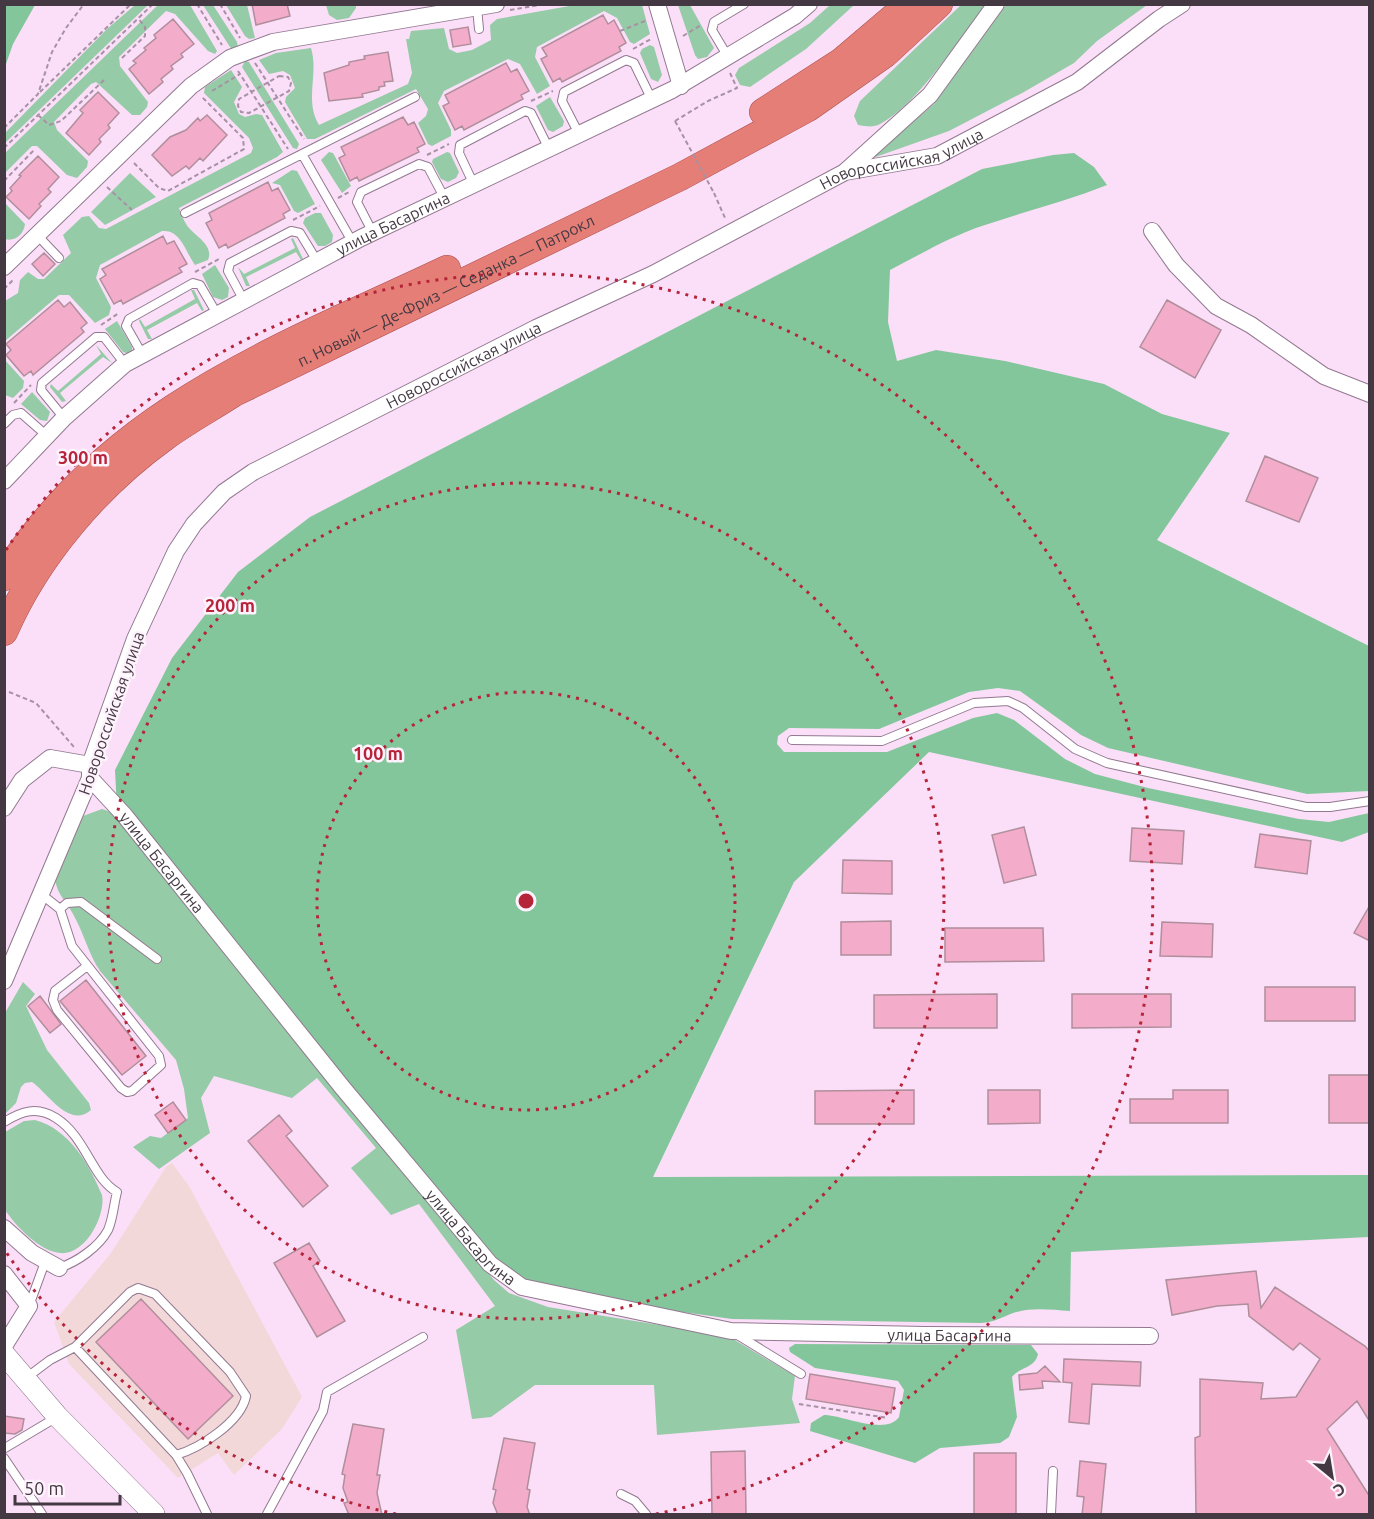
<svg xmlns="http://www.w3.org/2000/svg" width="1374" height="1519" viewBox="0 0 1374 1519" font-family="Ubuntu,sans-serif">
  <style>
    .education { fill: #f3d8d9 }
    .green { fill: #95cba7 }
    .forest { fill: #84c69b }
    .building { fill: #f3adca; stroke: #b08e9c; stroke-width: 1.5 }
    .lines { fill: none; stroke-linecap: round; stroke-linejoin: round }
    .service-casing { stroke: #927990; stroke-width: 10 }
    .minor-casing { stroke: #927990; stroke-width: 18 }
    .tertiary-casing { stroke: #927990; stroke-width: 22 }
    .trunk-casing { stroke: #a8514e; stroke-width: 28 }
    .path { stroke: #a692a4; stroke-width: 2; stroke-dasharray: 4.5 3; stroke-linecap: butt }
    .service { stroke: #fff; stroke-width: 8 }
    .minor { stroke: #fff; stroke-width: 16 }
    .tertiary { stroke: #fff; stroke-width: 21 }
    .trunk { stroke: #e47e76; stroke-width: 27 }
    .path-bridge { stroke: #a692a4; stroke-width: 2; stroke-dasharray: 4.5 3; stroke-linecap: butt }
    .ring { fill: none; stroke: #b6243a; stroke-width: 3; stroke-dasharray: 3 6 }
    .labels { text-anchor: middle; stroke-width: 5; stroke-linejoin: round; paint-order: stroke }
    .street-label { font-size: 16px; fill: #443943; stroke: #fef2fd }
    .centre { fill: #b6243a; stroke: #fef2fd; stroke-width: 3 }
    .ring-label { font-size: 18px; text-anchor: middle; font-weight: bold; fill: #b6243a; stroke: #fef2fd; stroke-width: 5; stroke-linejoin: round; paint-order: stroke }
  </style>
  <rect width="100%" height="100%" fill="#fbdff8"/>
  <path class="education" d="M172,1163l17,23 113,211 -20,32 -48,46 -16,-22 -40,25 -109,-114 -15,-42 57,-69 55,-86z"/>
  <path class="green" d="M159,4l31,1 27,46 -2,3 -7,-3 -33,-37 -9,-3 -47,46 1,9 28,36 -1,5 -7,8h-8l-36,-33 -5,2 -37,38 3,8 31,31 -1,6 -10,11 -10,-3 -30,-29h-5l-27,27v-20z
    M135,5h13l-143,138v-10l102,-104z
    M203,5h10l24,37 1,6 -5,2 -3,-3z
    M226,5h21l8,33 -6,1 -4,-3z
    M326,5h30v3l-7,10 -12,2 -8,-5z
    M642,5l8,29 -16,10 -4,-2 -13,-24 -13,-7 -67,36 -2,10 15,29 -13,8 -17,-30 -12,-5 -64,32 -6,12 13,27v6l-19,10 -4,-2 -10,-21 8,-7 2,-7 -12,-20 -101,50h-8l-22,-37 1,-5 9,-9 -5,-13 -7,-4 -14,3 -10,-14 17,-7 35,-5c8,26 -7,52 8,77l89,-41 4,-11 -6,-34h3l2,-8 33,-3 5,21 8,4 15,-3 19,-10 -1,-15 7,-6 78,-14z
    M678,5h12l24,43 -7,9 -9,2 -3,-4z
    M830,5h24l-48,44 -56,38 -10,-2 -5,-10 4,-7 71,-45z
    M961,5h24c-26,34 -67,99 -105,119 -7,4 -14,2 -22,1l-4,-9 6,-15z
    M1006,5h141l-50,36 -23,22 -50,29 -75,39 -79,28 64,-55z
    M650,45l4,2 8,28 -4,7 -7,-3 -11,-26 2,-4z
    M245,61l4,1 50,82 -2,5 -4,-1 -51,-81z
    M231,70l11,17 -8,15 5,12 6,3 11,-3 6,1 21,37 -6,5 -98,51c2,6 6,16 11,21 7,8 24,17 18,31l-13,5c-9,-12 -14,-36 -33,-34l-62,34 -4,13 15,29 -2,8 -14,8 -26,-28h-10l-54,46v-40l13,-8 2,-13 8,-8 10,7h6l27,-26 -8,-18 19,-18 7,-1 10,12 7,1 145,-76 2,-5 -4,-10 -45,-45 1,-6z
    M550,97l14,24 -1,5 -10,6 -5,-2 -12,-24z
    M329,152l4,1 18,33 -9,7 -21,-33z
    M447,152l3,1 9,19 -3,6 -8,4 -7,-3 -9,-17 1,-3z
    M292,170l5,1 18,33 -17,9 -4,-2 -14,-26 -8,-2z
    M130,173l26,24 -51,28 -14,-13z
    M5,203l20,21c-1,10 -10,18 -20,15z
    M315,213h6l12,22 -1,7 -7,4h-7l-15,-23 2,-5z
    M293,238l10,21 -2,1 -5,-8 -50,25 4,9h-4l-8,-19 6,7 51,-26 -4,-9z
    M215,265l14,23 -1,9 -6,3 -9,-3 -11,-23z
    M191,290h3l10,20 -2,1 -5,-8 -50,27 5,9h-4l-9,-18 1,-2 5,8 50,-28z
    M117,321l15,26v5l-3,2 -6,-2 -18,-23z
    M96,345l16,18 -9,-6 -43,36 6,8 -4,1 -12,-15 1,-3 7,7 43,-37z
    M4,359l20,22 -1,7 -10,10 -8,-3z
    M32,392l18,20 -3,9 -7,-1 -19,-16z
    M102,809l9,3 383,468 15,13 39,14 180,29 67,40 -3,23 8,24 -143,12 -3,-50h-119l-44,32 -19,2 -16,-89 39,-24 -76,-102 -28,11 -40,-47 25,-20 -59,-70 -25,20 -78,-22 -13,22 9,35 -51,36 -26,-22 17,-11 11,2 27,-20 -4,-29 -8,-29 -76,-89c-12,-18 -16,-38 -27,-57 -7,-13 -18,-22 -18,-38l28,-60z
    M23,982l12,12 -9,12 21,44 42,53 2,7c-22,19 -43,-17 -59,-28l-7,1 -4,4 -5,16 -11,11v-101z
    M35,1120c34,9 54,44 67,75 4,21 -17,61 -42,58 -21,-2 -44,-27 -55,-43v-78l19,-11z"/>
  <path class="forest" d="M7,5h28l-22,39 -8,23 -1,-60z
    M1074,153l20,14 13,18c-40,16 -81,26 -122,40 -34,11 -64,29 -95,45l-2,52 9,39 39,-11 69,11 99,23 58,30 68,19 -73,107 212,106v145l-62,3 -199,-46 -27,-13 -61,-44 -22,-3 -29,4 -90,37 -90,-1 -11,8 -1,8 7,8h103l86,-34 24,-5 17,7 51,39 30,15 53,14 151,31 30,3 40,-9v19l-27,10 -413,-90 -135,130 -141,295 716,-2v62l-298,15 -1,59c-19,-1 -38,-4 -57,2 -12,5 -19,9 -32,10l-249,-4 -162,-23 -47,-15 -27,-16 -379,-456 -2,-39 57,-112 66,-86 72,-55 672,-348 71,-14z
    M795,1344l236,1 7,9c-3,14 -18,13 -26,23l5,40 -8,20 -9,6 -60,5 -25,15 -105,-32 1,-8 13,-8c19,0 62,21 75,2l5,-27 -6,-9 -83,-13 -25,-16 -1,-4z"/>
  <path class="building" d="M252,4h35l3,12 -34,9z
    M603,15l5,9 6,-4 12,23 -7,4 2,4 -59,31 -2,-4 -7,4 -12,-23 6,-3 -5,-8z
    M173,19l21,25 -13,10 2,3 -12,9 2,3 -12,10 2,3 -14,12 -20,-25 7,-6 -3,-2 13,-11 -2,-2 12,-10 -2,-3z
    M468,27l3,17 -18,3 -3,-17z
    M388,52l5,29 -9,1 1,4 -6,1v3l-17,4 1,3 -34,4 -5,-28 25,-8v-3l16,-3 -1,-3z
    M506,63l5,9 6,-3 12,22 -8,4 2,4 -59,31 -2,-4 -7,4 -12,-24 6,-3 -4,-8z
    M98,92l21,21 -11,12 2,3 -11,11 2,3 -12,13 -23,-22 17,-20 -3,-3z
    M207,115l20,20 -24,26 -3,-3 -11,11 -3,-3 -14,10 -20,-21 18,-18 16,-7 12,-12 2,3z
    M403,117l5,8 6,-3 11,22 -8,4 2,4 -60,29 -2,-4 -7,4 -11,-23 6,-3 -4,-8z
    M38,156l21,21 -11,12 3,3 -12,12 2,2 -12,13 -23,-22 6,-6 -2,-3 11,-12 -2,-1z
    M268,182l4,9 6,-3 12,22 -7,4 2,4 -57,30 -2,-4 -7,4 -13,-25 6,-3 -3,-7z
    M163,236l4,8 7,-3 13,23 -8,4 3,4 -59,32 -2,-4 -7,4 -14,-25 6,-4 -4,-6z
    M44,253l11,11 -12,12 -11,-12z
    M58,300l6,7 6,-5 17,21 -6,5 3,4 -51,43 -2,-4 -7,5 -18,-21 5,-5 -5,-6z
    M1167,300l54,30 -26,48 -55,-31z
    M1265,456l53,22 -19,44 -53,-21z
    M1024,827l12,48 -32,8 -12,-48z
    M1132,828l52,3 -2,33 -52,-3z
    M1260,834l51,7 -4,33 -52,-7z
    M843,860l49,1v33l-50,-1z
    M1370,905v36l-16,-8z
    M891,921v34h-50v-33z
    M1162,922l51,2 -1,33 -52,-1z
    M945,928h98l1,33 -99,1z
    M86,980l60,76 -24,19 -62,-74z
    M1265,987h90v34h-90z
    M997,994v34h-123v-33z
    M1072,994h99v33l-99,1z
    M40,996l21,28 -11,9 -22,-27z
    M1329,1075h41v48h-41z
    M914,1090v34h-99v-33z
    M988,1090h52v33l-52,1z
    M1173,1090h55v33h-98v-24h43z
    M173,1102l13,18 -18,13 -13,-18z
    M279,1115l13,16 -6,5 42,50 -25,21 -55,-66z
    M309,1243l11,18 -7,5 32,55 -28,16 -43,-74z
    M1256,1271l5,37 14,-21 90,59 5,6v70l-13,-21 -30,28 43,68v18h-174l-1,-77 5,-2v-57l63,4 -2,16 35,-2 24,-38 -20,-16 -7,7 -44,-34 -1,-12 -31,2 -45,9 -6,-35z
    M141,1299l92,97 -45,43 -92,-97z
    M1064,1359l77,3 -1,24 -48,-2 -3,40 -20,-2 3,-39 -9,-1z
    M1045,1366l15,16 -18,-1 1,7 -23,2 -1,-15 18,-2z
    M810,1374l85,14 -4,25 -85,-14z
    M4,1416l20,3 -2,11 -7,4 -11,-1z
    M353,1424l31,5 -7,46h3l-3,18 5,22h-33l-5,-12 4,-1 -5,-14 2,-13 -3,-1z
    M504,1438l31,5 -8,46 3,1 -3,17 3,8h-32l-5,-12 3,-13 -3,-1z
    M745,1451l1,64h-34l-1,-63z
    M974,1453h42v62h-42z
    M1080,1461l26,3 -5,51h-19l2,-18 -7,-1z"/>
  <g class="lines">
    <defs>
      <path id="service" d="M477,8l2,21
        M728,57l-16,-27 2,-8 30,-18
        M579,134l-17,-33 2,-9 62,-32 8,3 18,37
        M302,154l51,89
        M474,185l-15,-32 1,-8 65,-34 6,2 18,36
        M185,213l230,-116
        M373,233l-16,-31 4,-10 58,-28 9,3 17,32
        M37,235l22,23
        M243,299l-15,-28 2,-8 61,-32 9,2 17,28
        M142,354l-16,-28 3,-7 64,-36 7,2 17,29
        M64,418l-23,-28 1,-7 54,-46h8l21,27
        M4,424l9,-9 8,-2 25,22
        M792,740l90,1 92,-38 34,-2 15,7 52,41 32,14 199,44h24l40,-6
        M41,894l19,15 12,37 87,110 2,9 -29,26 -5,1 -6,-4 -64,-78 -4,-10 2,-9 32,-25
        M60,909l7,-6 14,-1 76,57
        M4,1122c18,-11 33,-16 52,-4 30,19 36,60 61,74 -3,11 -4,27 -9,38 -9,17 -31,32 -49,38
        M29,1306l16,-44
        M736,1334l65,40
        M75,1347l101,108
        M26,1378l24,-18 25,-13 55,-55 8,-4 17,6 75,78 16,24c-5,26 -46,52 -70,59l11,18 20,41
        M5,1448l52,-31
        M4,1458l38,56
        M621,1494l14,7 11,13
        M267,1514l56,-103 4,-19 96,-55
        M1051,1514l2,-43"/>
      <g id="minor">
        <path d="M657,4l24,82"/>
        <path d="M846,171l84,-76 66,-91"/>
        <path d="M1152,231l24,34 40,41 35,19 73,51 46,18"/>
        <path d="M4,267l187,-181 39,-28 43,-16 223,-38"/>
        <path id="s1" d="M4,481l60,-63 61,-54 236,-126 311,-148 123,-74 14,-12"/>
        <path id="s2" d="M90,778l35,38 217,271 148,177 32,23 209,44 194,4 225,1"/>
        <path d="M4,808l18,-28 28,-22 40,7"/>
        <path id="s3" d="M4,981l86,-203v-13l45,-126 41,-88 18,-27 30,-32 29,-20 283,-144 117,-54 192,-102 92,-16 140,-74 82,-63 23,-15"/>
        <path d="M4,1228l28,25 27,15"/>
        <path d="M4,1274l25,32 -25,40"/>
      </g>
      <path id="tertiary" d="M4,1354l54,63 96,97"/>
      <g id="trunk">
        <path d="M763,112l79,-51 67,-57"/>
        <path d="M4,577c104,-167 274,-228 443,-308"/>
        <path id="s4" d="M4,632c33,-76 94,-147 161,-195 22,-16 46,-29 69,-44l446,-216 128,-69 77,-54 54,-50"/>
      </g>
    </defs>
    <use href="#service" class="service-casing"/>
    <use href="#minor" class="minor-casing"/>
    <use href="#tertiary" class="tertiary-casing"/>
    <use href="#trunk" class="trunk-casing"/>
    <path class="path" d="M197,4l25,41
      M220,4l20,34
      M510,10l36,-6
      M620,31l25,-10
      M683,36l18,-11
      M633,49l18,-10
      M122,58l23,-22v-9l-7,-9
      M255,63l49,76
      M238,71l50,78
      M279,76l9,1 3,6 -2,8 -40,22 -8,-1 -3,-6 1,-7z
      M212,91l28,-17
      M40,92l91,-88
      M531,101l22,-10
      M38,115l11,10 12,-4 43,-41
      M675,121l33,-20 29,-13 -7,-15
      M4,128l34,-34 14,-42 14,-24 18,-24
      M4,148l149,-144
      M427,155l22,-11
      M134,163l25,25 9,3 76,-42 -1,-11 -41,-41
      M4,181l31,-32
      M107,187l25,23
      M714,193l11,25
      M338,198l11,-6
      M293,220l27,-14
      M195,272l24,-13
      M4,289l9,-9
      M101,325l18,-12
      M14,403l17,-18
      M9,692l27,11 38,44
      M799,1404l89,14"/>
    <use href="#service" class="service"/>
    <use href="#minor" class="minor"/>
    <use href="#tertiary" class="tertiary"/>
    <use href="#trunk" class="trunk"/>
    <path class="path-bridge" d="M675,121l39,72"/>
  </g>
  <g class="ring">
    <circle cx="526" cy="901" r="209"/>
    <circle cx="526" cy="901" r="418"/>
    <path d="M396 1514A627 627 0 0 1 6 1252M6 550A627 627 0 1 1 656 1514"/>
  </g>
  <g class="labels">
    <g class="street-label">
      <text dy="6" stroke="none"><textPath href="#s3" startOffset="1298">Новороссийская улица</textPath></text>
      <text dy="6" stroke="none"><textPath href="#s1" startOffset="471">улица Басаргина</textPath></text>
      <text dy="6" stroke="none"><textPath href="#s4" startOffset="573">п. Новый — Де-Фриз — Седанка — Патрокл</textPath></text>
      <text dy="6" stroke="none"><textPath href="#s3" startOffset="812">Новороссийская улица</textPath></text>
      <text transform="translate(111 713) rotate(-71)" y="6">Новороссийская улица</text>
      <text dy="6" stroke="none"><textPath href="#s2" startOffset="111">улица Басаргина</textPath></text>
      <text dy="6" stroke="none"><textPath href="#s2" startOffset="597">улица Басаргина</textPath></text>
      <text dy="6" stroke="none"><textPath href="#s2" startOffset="1101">улица Басаргина</textPath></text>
    </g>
  </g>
  <circle cx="526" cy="901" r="9" class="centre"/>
  <g class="ring-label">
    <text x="83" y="464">300 m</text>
    <text x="230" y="612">200 m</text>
    <text x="378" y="760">100 m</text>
  </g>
  <rect width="1374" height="1519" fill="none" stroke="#443943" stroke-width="12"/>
  <g transform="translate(1332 1477) rotate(150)" stroke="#fef2fd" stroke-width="4.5" paint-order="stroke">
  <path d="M0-4.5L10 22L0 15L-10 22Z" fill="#443943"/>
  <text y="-9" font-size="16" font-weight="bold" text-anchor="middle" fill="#443943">С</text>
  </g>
  <path d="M15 1495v9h105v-9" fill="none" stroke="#443943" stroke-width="3"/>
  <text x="24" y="1495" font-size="18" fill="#443943" stroke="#fef2fd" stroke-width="4.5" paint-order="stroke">50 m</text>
</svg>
